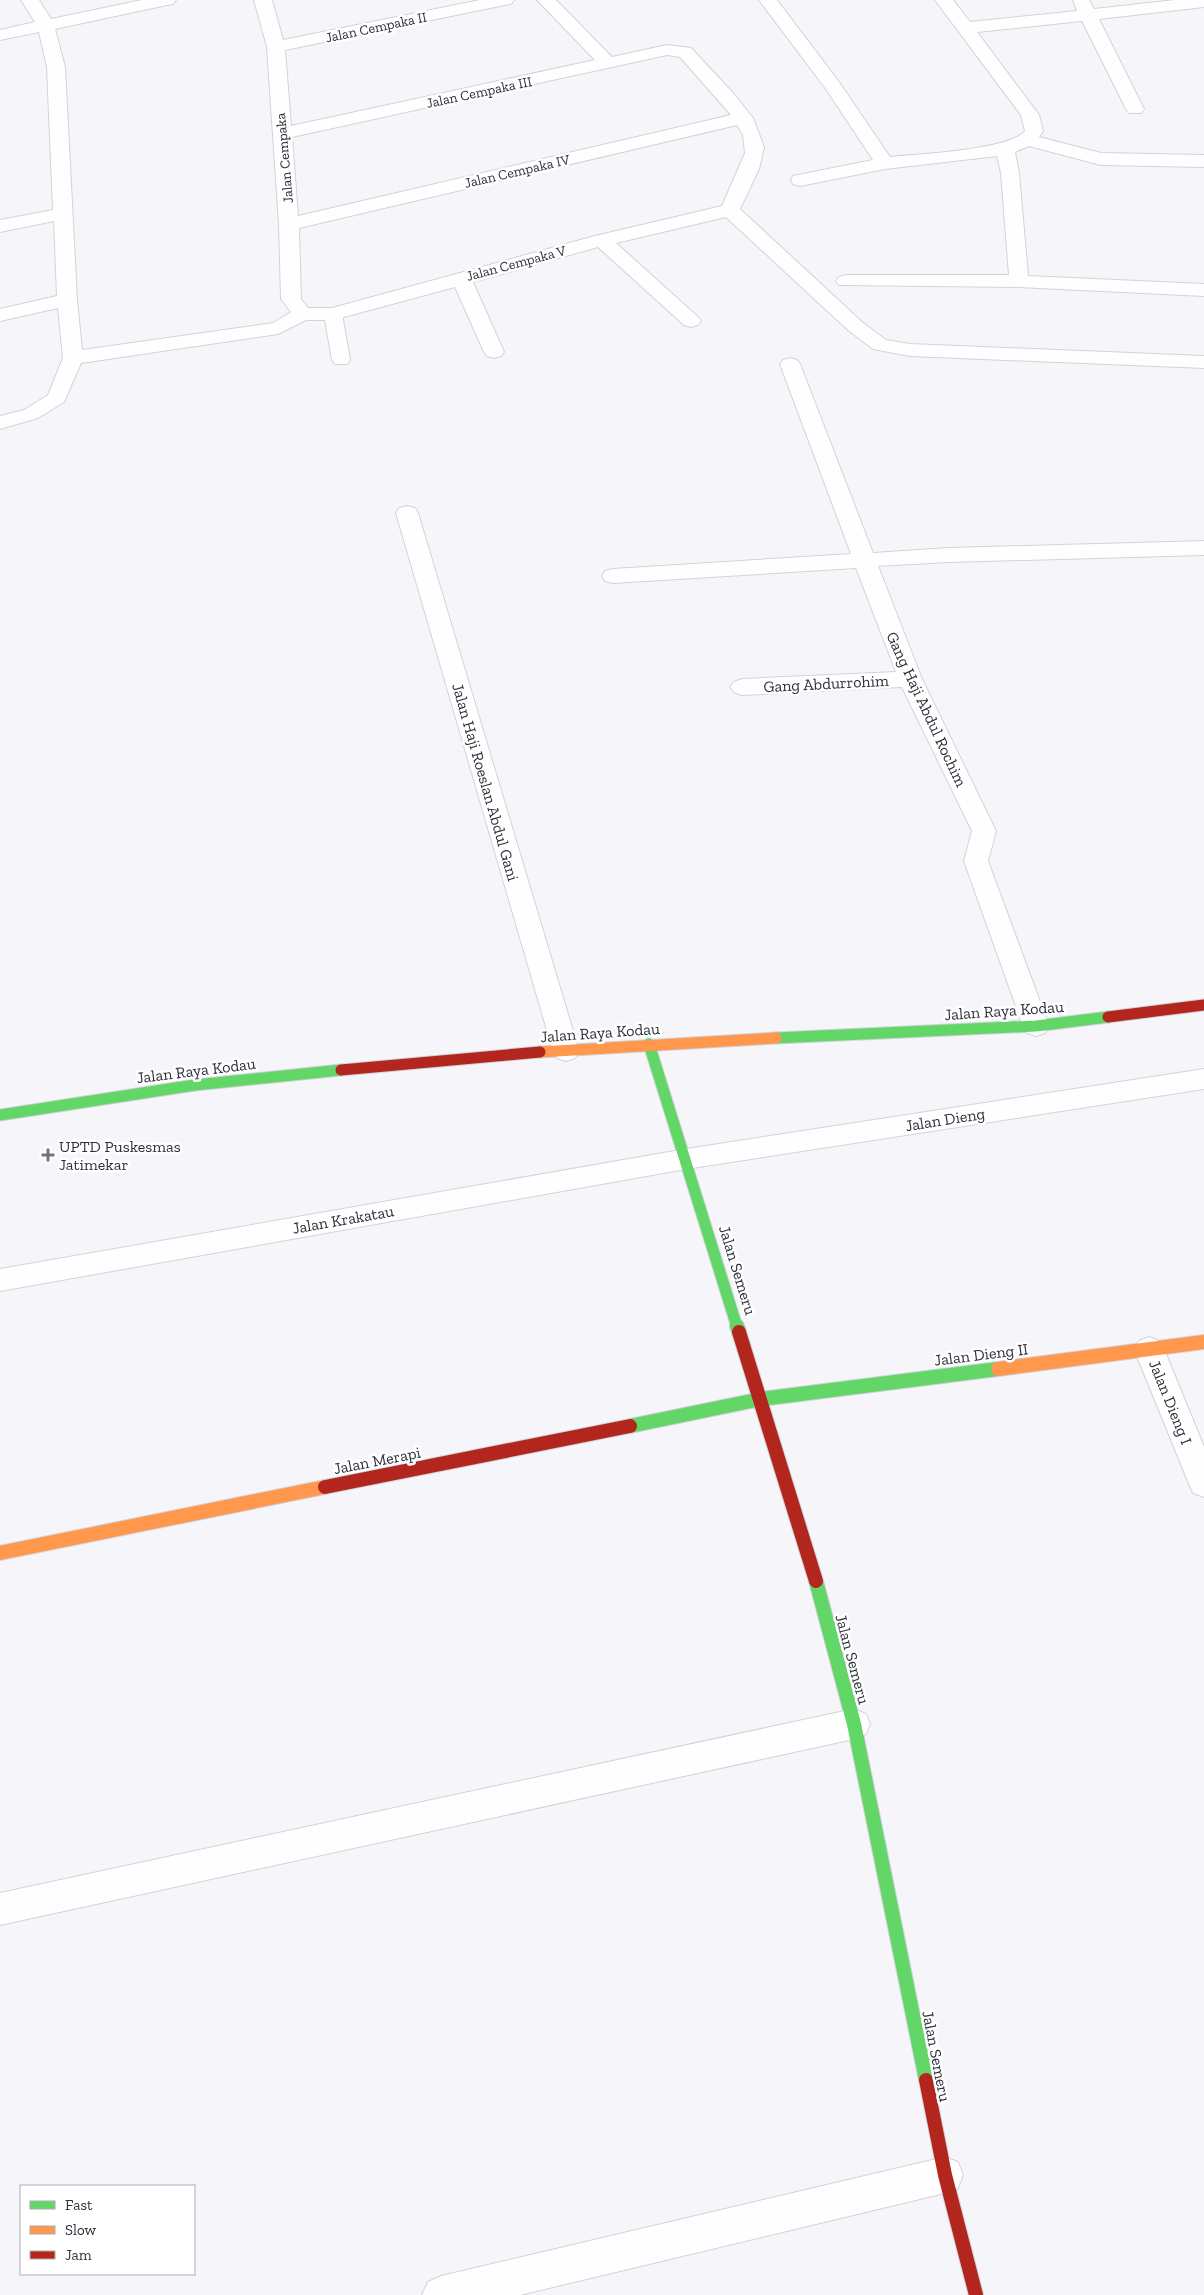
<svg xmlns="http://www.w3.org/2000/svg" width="1204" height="2295" viewBox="0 0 1204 2295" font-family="'Zilla Slab',serif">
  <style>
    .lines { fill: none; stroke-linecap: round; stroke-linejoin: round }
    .lane-casing { stroke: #d2d3da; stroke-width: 2 }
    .street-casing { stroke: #d2d3da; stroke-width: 2 }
    .fast-far1-casing { stroke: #d2d3da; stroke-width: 13 }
    .fast-casing { stroke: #d2d3da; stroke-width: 16 }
    .slow-far1-casing { stroke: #d2d3da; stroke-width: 13 }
    .slow-casing { stroke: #d2d3da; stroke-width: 16 }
    .jam-far1-casing { stroke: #d2d3da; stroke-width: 13 }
    .jam-casing { stroke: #d2d3da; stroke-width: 16 }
    .lane { fill: #fefefe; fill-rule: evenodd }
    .street { fill: #fefefe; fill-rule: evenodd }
    .fast-far1 { stroke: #63d668; stroke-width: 11 }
    .fast { stroke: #63d668; stroke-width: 14 }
    .slow-far1 { stroke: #ff974d; stroke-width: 11 }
    .slow { stroke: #ff974d; stroke-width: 14 }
    .jam-far1 { stroke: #b3261e; stroke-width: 11 }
    .jam { stroke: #b3261e; stroke-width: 14 }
    .poi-dot { fill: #73757d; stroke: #fff; stroke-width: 2 }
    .labels { text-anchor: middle; stroke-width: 5; stroke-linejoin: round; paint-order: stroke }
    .far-street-label { font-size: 14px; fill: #2d2f39; stroke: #fff }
    .street-label { font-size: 16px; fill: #2d2f39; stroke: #fff }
    .poi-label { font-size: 16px; fill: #2d2f39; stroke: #fff; text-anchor: start }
  </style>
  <rect width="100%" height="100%" fill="#f6f6fa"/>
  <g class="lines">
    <defs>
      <path id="lane" d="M333,309l6,1 3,4 8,46 -3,4h-12l-3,-4 -8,-46 3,-4z"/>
      <path id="street" d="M21,0h18l12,19 91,-19h34l-3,4 -6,1 -112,24 10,38 12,233 5,50 191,-27 18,-11 -10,-13 -2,-75 -12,-177 -13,-47h18l11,40 197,-40h34l-3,4 -6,1 -220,45 6,76 304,-66 -58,-60h19l56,57 55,-12 24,3 42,45 20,25 11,29 -5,22 -19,40 122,113 24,18 24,4 294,12v12l-294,-12 -37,-7 -25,-19 -122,-113 -110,26 82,74 3,4 -3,4 -7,2 -7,-2 -86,-78 -125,35 31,70 -3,4 -7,2 -7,-2 -3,-4 -29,-65 -122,33h-27l-28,14 -197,29 -17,39 -26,16 -38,11v-13l24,-6 24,-15 15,-37 -5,-50 -58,13v-12l57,-13 -3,-75 -54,11v-12l53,-10 -6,-143 -8,-35 -39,8v-10l35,-8zM667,55l13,2 51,58 -433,101 -6,-79zM737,125l6,10 2,18 -23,53 -127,30 -263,72h-24l-7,-9 -2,-71z
        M759,0h18l62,82 51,75c27,-3 120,-7 135,-26l-4,-16 -86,-115h18l17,22 107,-11 -4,-11h16l5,9 81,-9h29v7l-105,12 45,90 -3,4h-12l-3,-4 -44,-88 -105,11 62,83 4,16 -4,6 62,16 103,2v12l-103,-2 -72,-19 -14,6 4,21 9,103 176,8v12l-185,-9 -180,-2 -3,-4 3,-4 7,-2h163l-8,-102 -4,-17 -112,13 -85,17 -7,-2 -2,-4 2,-4 80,-16 -47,-71z
        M790,358l7,2 3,4 73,189 76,-5 255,-7v14l-255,7 -71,4 44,113 74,152 -8,30 61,165 -4,7 -9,3 -9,-3 -4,-7 -59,-165 8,-30 -70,-144 -160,8 -8,-3 -4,-5 4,-5 8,-3 154,-7 -40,-104 -243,15 -8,-2 -3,-5 3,-5 8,-2 238,-15 -71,-190 3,-4z
        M407,506l8,2 3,5 161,538 -4,7 -9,3 -9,-3 -4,-7 -157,-538 3,-5z
        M1204,1069v20l-518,80 -686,122v-22l686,-120z
        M1149,1337l10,4 5,8 40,98v50l-11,-4 -4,-9 -55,-135 5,-8z
        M854,1709l12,5 4,10 -4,10 -12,5 -854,186v-32z
        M945,2157l13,5 5,13 -5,13 -13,5 -425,102h-98l6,-13 13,-6z"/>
      <path id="fast-far1" d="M776,1038l260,-12 72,-9
        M649,1044l88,283
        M0,1115l195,-30 146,-15"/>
      <path id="fast" d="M737,1326l2,6
        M630,1426l131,-27 237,-30
        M816,1581l38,143 72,356"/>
      <path id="slow-far1" d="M540,1052l236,-14"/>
      <path id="slow" d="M998,1369l206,-27
        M0,1553l325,-66"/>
      <path id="jam-far1" d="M1108,1017l96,-12
        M341,1070l199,-18"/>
      <path id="jam" d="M739,1332l77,249
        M325,1487l305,-61
        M926,2080l19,95 31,120"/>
    </defs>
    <use href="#lane" class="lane-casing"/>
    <use href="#street" class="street-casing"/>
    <use href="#fast-far1" class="fast-far1-casing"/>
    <use href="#fast" class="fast-casing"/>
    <use href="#slow-far1" class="slow-far1-casing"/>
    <use href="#slow" class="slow-casing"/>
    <use href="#jam-far1" class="jam-far1-casing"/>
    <use href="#jam" class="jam-casing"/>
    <use href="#lane" class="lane"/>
    <use href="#street" class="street"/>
    <use href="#fast-far1" class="fast-far1"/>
    <use href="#fast" class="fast"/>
    <use href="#slow-far1" class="slow-far1"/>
    <use href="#slow" class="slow"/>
    <use href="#jam-far1" class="jam-far1"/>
    <use href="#jam" class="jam"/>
  </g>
  <path class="poi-dot" d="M45.5 1147.5h5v5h5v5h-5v5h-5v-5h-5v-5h5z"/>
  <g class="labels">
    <g class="far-street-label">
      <text transform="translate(376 27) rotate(-12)" y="5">Jalan Cempaka II</text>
      <text transform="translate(479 92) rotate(-12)" y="5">Jalan Cempaka III</text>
      <text transform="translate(284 158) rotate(-95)" y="5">Jalan Cempaka</text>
      <text transform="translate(517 171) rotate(-13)" y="5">Jalan Cempaka IV</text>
      <text transform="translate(516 263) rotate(-15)" y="5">Jalan Cempaka V</text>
    </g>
    <g class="street-label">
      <text transform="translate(826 683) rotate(-3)" y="6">Gang Abdurrohim</text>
      <text transform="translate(927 709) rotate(65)" y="6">Gang Haji Abdul Rochim</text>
      <text transform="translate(486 782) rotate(74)" y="6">Jalan Haji Roeslan Abdul Gani</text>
      <text transform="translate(1004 1010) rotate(-4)" y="6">Jalan Raya Kodau</text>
      <text transform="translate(600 1032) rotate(-4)" y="6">Jalan Raya Kodau</text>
      <text transform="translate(196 1070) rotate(-7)" y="6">Jalan Raya Kodau</text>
      <text transform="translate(945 1119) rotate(-9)" y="6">Jalan Dieng</text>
      <text transform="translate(343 1219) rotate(-10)" y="6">Jalan Krakatau</text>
      <text transform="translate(738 1270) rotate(73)" y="6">Jalan Semeru</text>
      <text transform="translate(981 1354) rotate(-7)" y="6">Jalan Dieng II</text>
      <text transform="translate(1171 1402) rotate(68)" y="6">Jalan Dieng I</text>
      <text transform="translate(377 1460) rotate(-11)" y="6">Jalan Merapi</text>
      <text transform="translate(853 1659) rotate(75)" y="6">Jalan Semeru</text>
      <text transform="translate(937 2056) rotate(79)" y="6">Jalan Semeru</text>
    </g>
    <g class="poi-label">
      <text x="59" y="1152">UPTD Puskesmas<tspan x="59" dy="18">Jatimekar</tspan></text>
    </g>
  </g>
  <rect x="20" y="2185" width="175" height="90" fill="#ffffff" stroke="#abacb0"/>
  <rect x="30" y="2201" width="25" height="8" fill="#63d668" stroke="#abacb0"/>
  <text x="65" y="2210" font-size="15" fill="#2d2f39">Fast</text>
  <rect x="30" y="2226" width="25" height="8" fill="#ff974d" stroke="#abacb0"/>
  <text x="65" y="2235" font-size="15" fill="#2d2f39">Slow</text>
  <rect x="30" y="2251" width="25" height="8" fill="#b3261e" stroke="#abacb0"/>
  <text x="65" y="2260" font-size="15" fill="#2d2f39">Jam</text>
</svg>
